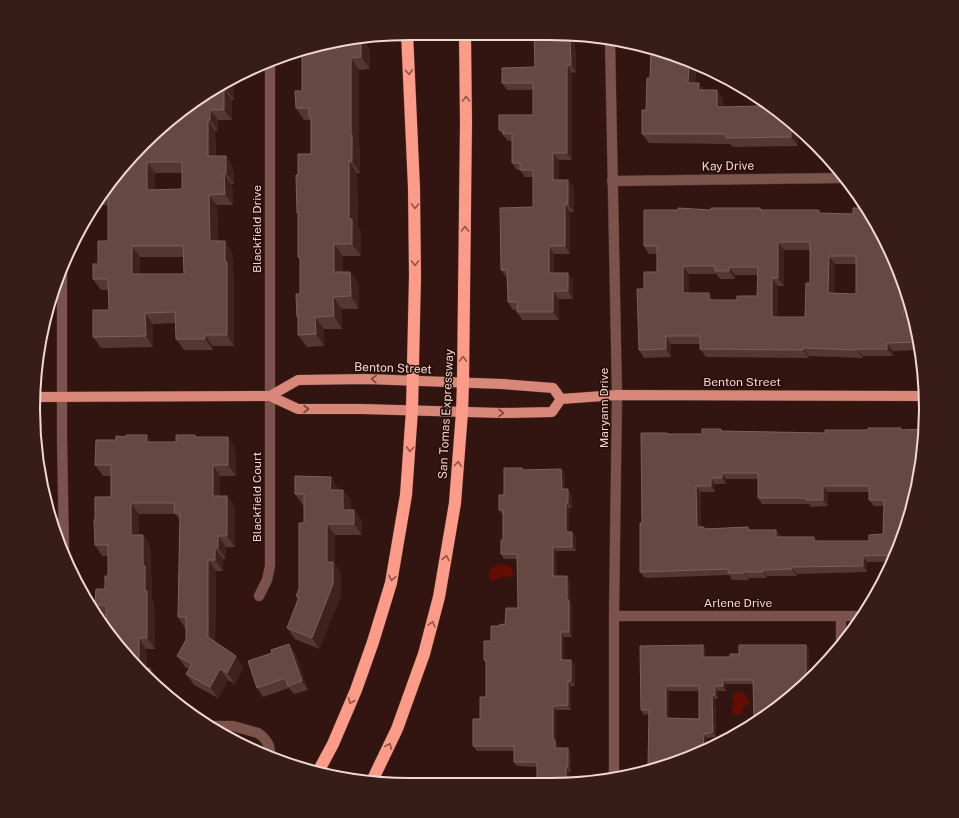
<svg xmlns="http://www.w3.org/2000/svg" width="959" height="818" viewBox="0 0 959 818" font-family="'Public Sans',sans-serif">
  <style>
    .water { fill: #630d03 }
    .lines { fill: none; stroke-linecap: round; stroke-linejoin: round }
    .minor-casing { stroke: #4c302b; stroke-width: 11 }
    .major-casing { stroke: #4c302b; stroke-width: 11 }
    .highway-casing { stroke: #4c302b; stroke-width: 13 }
    .minor { stroke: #7b534c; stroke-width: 10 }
    .major { stroke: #d88778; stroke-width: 10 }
    .highway { stroke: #fd9b89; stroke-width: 12 }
    .wall { fill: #553731; fill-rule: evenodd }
    .shaded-wall { fill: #40221d }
    .building { fill: #664843; stroke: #7b5f5a; fill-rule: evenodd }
    .oneway { stroke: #925448 }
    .oneway2 { stroke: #77433a }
    .labels { text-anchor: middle; stroke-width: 3; stroke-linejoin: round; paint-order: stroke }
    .street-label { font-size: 12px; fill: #edd8d4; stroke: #270c07 }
    .rim { fill: none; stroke: #edd8d4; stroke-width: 2 }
  </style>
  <rect width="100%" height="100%" fill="#321510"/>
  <path class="water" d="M498,564h2l10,2 3,5v5l-2,-1 -2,3c-2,-1 -5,-2 -7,-1 -3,0 -4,2 -7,3 -6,1 -7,-6 -5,-11l4,-1z
    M737,692c10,0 7,5 13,9v2l-8,5 1,4c-4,4 -7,4 -11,1v-6l2,-2 -2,-7 2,-4z"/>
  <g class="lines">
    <defs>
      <path id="minor" d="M610,40l7,355 -3,221v160
        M612,181l233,-3
        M62,265v171l2,116
        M259,596l8,-16 3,-14v-504
        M614,616h248
        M841,617v28
        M208,726h25l25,7 5,4 4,5 2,4 2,12"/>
      <path id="major" d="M270,396l28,-16 68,-1 136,5 51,4 8,11
        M36,397l234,-1 28,13h64l140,4 50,-1 9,-13
        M561,399l56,-4 307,1"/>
      <path id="highway" d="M318,772l15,-28 23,-54 17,-48 18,-59 15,-88 6,-85 3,-134 -1,-88 -7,-155
        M372,781l25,-52 27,-75 15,-57 16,-94 7,-91 1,-29 3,-261 -1,-88"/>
    </defs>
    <use href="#minor" class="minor-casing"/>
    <use href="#major" class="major-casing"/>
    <use href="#highway" class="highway-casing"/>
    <use href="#minor" class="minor"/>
    <use href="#major" class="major"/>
    <use href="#highway" class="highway"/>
  </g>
  <path class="wall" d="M517,35l53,1 5,7 1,29 -4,1v87h-13v20h9l6,8v24h-4v42h-16v19l19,7v19h-14v21h-37l-5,-8v-2h-4l-5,-8v-25h-2l-5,-7 32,-63v-30h-8l-5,-7h-3l-5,-7v-22h-4l-9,-11 34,-15v-25h-26l-5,-7 33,-16 -1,-28h-14z
    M362,39l8,11v19l-11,1v75l1,2v26h-3l1,54 3,5v24h-18v16h7l9,12v25h-17v20h-18v17l-17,1 -9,-12v-17l-1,-1 3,-23v-34l-2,-3v-43l-1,-1 1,-38 13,-21v-34h-7l-8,-12 6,-17 10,-45z
    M649,51l47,15 -1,17h4l5,7h13l6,10v7l56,4 19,35 -65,1 -3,-3 -81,-1 -7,-9 4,-24 4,-32v-25z
    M231,79l2,3 1,18h-2v20h-14v11h-3l1,25h10l7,11 1,17h-2l1,21h-16l1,36 14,11 1,19 1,2v73h-21v4h-29l-8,-11v-16l-23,1v23l-52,1 -8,-11 16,-27 -1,-20h-7l-8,-11 5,-15 10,-23v-36h-9l-3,-5 65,-74zM156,173h26v16l-27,1v-16h1zM140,257h43l1,17h-44z
    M760,208l2,2 60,3 88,90v13h2l9,34 -28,1v5h-30v2l-54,-2v2l-103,-1 -6,-8v-5h-29v13l-27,1 -5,-8 5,-61 13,-17v-18h-8l-5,-8 67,-36zM784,250h26v33l-5,34h-28l1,-31h6zM835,264h21v30l-22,-1zM689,274h27l4,5h15v-4h23l-1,21 -20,4h-23l-25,-7z
    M901,428l1,2 11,76 -21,56h-25v10l-70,2v2h-30v2h-18v2h-17l-3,-5 -84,3 -5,-6 2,-49 26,-89h34l21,-3 102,2zM726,479h32v19l4,6h47l2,3 17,-1v-14h41v8l5,6h10l-1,28 -14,7h-52l-3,-4h-33v-1l-5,-6h-26l-2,-3 -43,2 -4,-2v-35h14v-8h11z
    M195,435l1,2 39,11 1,28h-16v20h7l8,11v40h-9v12h-3v12h-7l-1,71 28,25 -8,17 -7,-4 -10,18 -24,-13 -8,-11 3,-5 -4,-2 -8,-11 9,-16v-12h-1l-7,-11 2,-97 -5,-6h-36v21h4l7,10 1,30 1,2v22l2,3 1,47h-9l1,19h3l8,11v8l-52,-71h-3l-8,-11 10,-16 3,-13v-20h-6l-7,-11v-25l16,-23v-21h-8l-8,-11 21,-25 35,2h25z
    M561,469l4,5v15l6,5 1,14h-3v24l7,5v14h-20v25h11l3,5v21l2,2v33h-8v23h7l4,5v21h-4v24h-15v32l2,3v3h10l3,5v19h-2v12l-32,-17 -20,-1 -3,-4v-11h-37l-4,-5 13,-49v-34l-2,-3 7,-19 9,-15 5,-1 13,-17 -1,-49h-13l-3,-5 2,-14v-25l-4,-5 5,-15 19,-25z
    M338,488v2h5l8,11v9h3l8,11v14h-27v29l6,9v23l-22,53 -24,-10 -8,-11 11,-28 -2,-4 3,-7 5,-66v-18h-1l-8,-11z
    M806,645l3,4 -55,72 -1,-37h-27v7h-8v8h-3l1,38 -9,1v11l-36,16 -22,2 -1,-1 1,-52 -5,1 -3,-5 -1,-64 66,3v8h24l9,-3zM669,691h30v28l-30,-1z
    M272,653h23l13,37 -14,4 -5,-6 -26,9 -6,-9z"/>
  <path class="shaded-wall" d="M570,36l5,7 1,29 -5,-7z
    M361,39h1l8,11v19l-9,-12z
    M351,58l8,12v75l1,2v26l-8,-12 -1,-26z
    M689,63l7,3 -1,27 -7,-10z
    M567,65l5,8v87l-5,-7z
    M231,79l2,3 1,18 -8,-11v-6z
    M699,83l6,10 -7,-3z
    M224,89l8,11v20l-8,-10z
    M717,90l6,10v16l-6,-9z
    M210,110l8,10v11l-8,-11z
    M208,120l7,11 1,36 -8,-11z
    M791,122l7,7v17l-7,-9z
    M553,153l6,7v28l-6,-8z
    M226,156l7,11 1,17 -8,-11z
    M349,161l8,12 1,54 3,5v24l-9,-12 -3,-25z
    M148,162l8,11v1l-8,-11z
    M147,163l8,11v27l-8,-11z
    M224,174l8,10 1,21 -8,-11z
    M568,180l6,8v24l-6,-8z
    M209,195l8,10 1,47 -8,-11z
    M565,204l5,8v42l-5,-8z
    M225,241l7,11 1,19 1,2v73l-7,-11z
    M778,242l6,8v36l-6,-8z
    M334,244l9,12v28l-9,-12z
    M132,246l8,11v28l-8,-11z
    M549,246l5,8v27l-5,-8z
    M829,256l6,8 -1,37 -6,-8z
    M683,266l6,8v27l-6,-8z
    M729,267l6,8v4l-6,-8z
    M350,272l9,12v25l-8,-13z
    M568,273l5,7v19l-5,-8z
    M772,278l6,8 -1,39 -5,-8z
    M904,283l2,5 4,15v21l-6,-8z
    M553,291l6,8v21l-6,-8z
    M709,293l6,8 -6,-1z
    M333,297l9,12v20l-8,-13z
    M145,313l8,11v23l-7,-11z
    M315,317l9,12v17l-8,-12z
    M205,335l8,11v4l-8,-11z
    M666,336l5,8v13l-5,-8z
    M887,343l6,8v5l-6,-7z
    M803,348l6,8v2l-6,-8z
    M857,349l6,7v2l-6,-8z
    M147,435l7,11 -8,-4z
    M228,437l7,11 1,28 -8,-11z
    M213,465l7,11v31l-7,-11z
    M561,469l4,5v20l-3,-5z
    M722,473l4,6v5l-4,-6z
    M331,477l7,11v13l-8,-11z
    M711,478l4,6v8l-4,-6z
    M696,486l5,6v41l-4,-6z
    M823,486l5,6v14l-5,-6z
    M568,489l3,5 1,14 -4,-5z
    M343,490l8,11 -1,20 -7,-11z
    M227,496l8,11v40l-8,-11z
    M131,503l8,11v32l-8,-11z
    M566,503l3,5v29l-3,-5z
    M354,510l8,11v14l-8,-11z
    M327,524l8,11v29l6,9v23l-22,53 -7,-11 15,-76z
    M776,530l5,6v8l-5,-7z
    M572,532l4,5v14l-4,-4z
    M143,535l7,10 1,30 1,2v22l2,3 1,47 -8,-11 -4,-72z
    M218,536l8,11v12l-8,-11z
    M814,537l4,6 -4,-2z
    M553,547l3,4 1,30 -4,-5z
    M215,548l8,11v12l-8,-11z
    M863,556l4,6v10l-4,-6z
    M208,560l8,11 -1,77 -7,-11z
    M792,567l5,7v2l-5,-7z
    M762,570l5,6v2l-4,-6z
    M744,572l5,6v2l-5,-7z
    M567,576l3,5v21l2,2v33l-3,-5 -2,-32z
    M561,632l3,5v28l-3,-5z
    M139,638l7,11 1,29 -8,-9z
    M289,644l6,9 13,37 -6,-9z
    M703,645l3,4v13l-3,-5z
    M806,645l3,4v30l-3,4z
    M236,656l7,11 -8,17 -8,-11z
    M571,660l4,5v21l-4,-5z
    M150,668l8,11v8l-7,-6z
    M220,669l8,11 -10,18 -8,-11z
    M723,680l3,4v7l-3,-5z
    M568,681l3,5v24l-3,-5z
    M666,686l3,5v32l-3,-5z
    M715,686l3,5v8l-3,-4z
    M712,695l3,4 1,38 -3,-5z
    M553,706l3,4v32l2,3v8l-3,-5 -2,-8z
    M223,729l4,7 -4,-2z
    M704,734l3,4v11l-4,1z
    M568,748l3,5v19l-3,-5z
    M566,767l3,5v12h-3z"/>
  <path class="building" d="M534,35l36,1 1,29h-4v88h-14v27h15v24h-3v42h-16v27h19v18h-15v21h-36v-10h-9l-1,-32h-6l-1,-62 33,-1v-37h-13v-7h-8v-30l-9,1v-4h-4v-15h34v-32h-31v-15l33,-1z
    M361,39v18l-10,1v77h1v26h-3v58h3v25h-18v28h16l1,24 -18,1 1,19 -19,1 1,17 -18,1v-18h-1l-1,-23h4v-37h-2v-44h-1l-1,-38h2v-21h13v-37h-2v-9h-13l-1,-17h7v-42l10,-3z
    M651,52l38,11 -1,20h11l-1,7h19v17l45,-1v-6l17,11 12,11v15l-65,1v-4h-84v-24h4l1,-32h3z
    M226,83v6h-2v21h-14v10h-2v36h18v17l-2,1 1,20 -16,1 1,46h15v21h2v73h-22v4h-29l-1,-27 -30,1 1,23 -53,1v-27h16l-1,-31h-15v-15h5v-23h10v-47h-6l59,-68zM148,162h34v27l-35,1v-27h1zM132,246h51l1,28h-52z
    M678,208l33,2v-2h49v2h59v3l34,1v-6h14l9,13 28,62v33h8l7,26 -32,1v6h-30v1l-54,-2v2l-103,-1v-13h-34v13l-27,1 -2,-61h7v-17h13v-26h-13v-36h34zM778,242h32v41h-4l-1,34h-33v-39h6zM829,256h27v38l-28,-1zM683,266h32v5h14v-4h29l-1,29h-20v4h-28v-7h-26z
    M868,428h33v2l24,-1v4l-12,73 -18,49 -32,1v10l-71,1v2l-30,1 1,2h-19v1h-16v-4l-88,3v-49h2l-1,-90h26v1h35v-5h19v2l104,2v-3h43zM722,473h36v25h48v2h17v-14h46v14h15l-1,34 -14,1v6h-55v-4h-38v-7h-28v-3l-44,2v-2h-7l-1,-41h15v-8h11z
    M126,435h21l-1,7h30v-7h19v2h33v28h-15v31h14v40h-9v12h-3v12h-7v77l28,19 -9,17 -7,-4 -10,18 -24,-13 6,-10 -15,-8 9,-16v-23h-8l2,-104h-5l-1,-10h-43v32h12v31h2v25h2v47h-8v31l11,-1 1,13 -8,-6 -36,-45 -1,-25h-11l1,-16h9v-13h3v-31h-13l-1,-25h1v-23h16v-32h-16l1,-25h20v-4l10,1z
    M504,468h18v2l39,-1 1,20h6v14h-2v29h6v15h-19v29h14v24h2v32h-8v28h10v21h-3v24l-15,1v34h2v8h13v19h-2v17h-29v-22h-23v-16h-41v-27h7v-22h6v-37h-2v-19h7v-15h9v-2l5,1 1,-17h12l-1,-54h-16v-14h2v-30h-4v-15h5z
    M295,476l36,1 -1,13h13v20h11v14h-27v38h6v22l-21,54 -25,-10 12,-31 -3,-1 3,-7v-66h5v-29h-9z
    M289,644l13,37 -14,5 -3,-8 -28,10 -9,-27 24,-8 -1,-3z
    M703,645v12h27v-3h9v-9h67v38l-8,9 -47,33v-4h3l-1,-41h-30v6h-8v9h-3l1,37 -9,2 -1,16 -8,4h-2v1l-22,10 -22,4v-3h-1l1,-56h-8l-1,-64zM666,686h33v33l-33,-1z
    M215,729h8v5z"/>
  <defs><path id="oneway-chevron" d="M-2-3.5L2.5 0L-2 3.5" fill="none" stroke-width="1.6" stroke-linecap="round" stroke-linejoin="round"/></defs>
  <g class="oneway">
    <use href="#oneway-chevron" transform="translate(409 72) rotate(87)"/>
    <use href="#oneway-chevron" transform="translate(466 99) rotate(-90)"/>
    <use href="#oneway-chevron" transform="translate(415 206) rotate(90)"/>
    <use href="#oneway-chevron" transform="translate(465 229) rotate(-89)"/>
    <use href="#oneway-chevron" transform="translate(415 263) rotate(90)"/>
    <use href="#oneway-chevron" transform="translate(463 359) rotate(-89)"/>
    <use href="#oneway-chevron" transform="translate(410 449) rotate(94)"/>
    <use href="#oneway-chevron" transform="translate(458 464) rotate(-86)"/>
    <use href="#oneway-chevron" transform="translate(446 558) rotate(-80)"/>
    <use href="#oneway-chevron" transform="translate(392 578) rotate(101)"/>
    <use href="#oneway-chevron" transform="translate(432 624) rotate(-75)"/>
    <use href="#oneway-chevron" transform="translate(351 701) rotate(113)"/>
    <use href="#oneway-chevron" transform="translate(389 746) rotate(-65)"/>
  </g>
  <g class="oneway2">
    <use href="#oneway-chevron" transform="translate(374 379) rotate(-178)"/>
    <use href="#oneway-chevron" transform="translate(306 409)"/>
    <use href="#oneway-chevron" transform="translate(501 413) rotate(1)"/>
  </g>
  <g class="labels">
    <g class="street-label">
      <text transform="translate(728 166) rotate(-1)" y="4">Kay Drive</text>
      <text transform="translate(257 229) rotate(-90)" y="4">Blackfield Drive</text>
      <text transform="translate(393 368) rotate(2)" y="4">Benton Street</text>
      <text x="742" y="386">Benton Street</text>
      <text transform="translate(604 408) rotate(-90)" y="4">Maryann Drive</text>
      <text transform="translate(446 414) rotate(-87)" y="4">San Tomas Expressway</text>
      <text transform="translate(257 497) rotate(-90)" y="4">Blackfield Court</text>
      <text x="738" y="607">Arlene Drive</text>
    </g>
  </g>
  <path d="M0 0H959V818H0ZM409 40H550A369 369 0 0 1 919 409V409A369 369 0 0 1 550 778H409A369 369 0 0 1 40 409V409A369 369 0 0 1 409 40Z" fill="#371c17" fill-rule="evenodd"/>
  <path class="rim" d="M409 40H550A369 369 0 0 1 919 409V409A369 369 0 0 1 550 778H409A369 369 0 0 1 40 409V409A369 369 0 0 1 409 40Z"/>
</svg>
